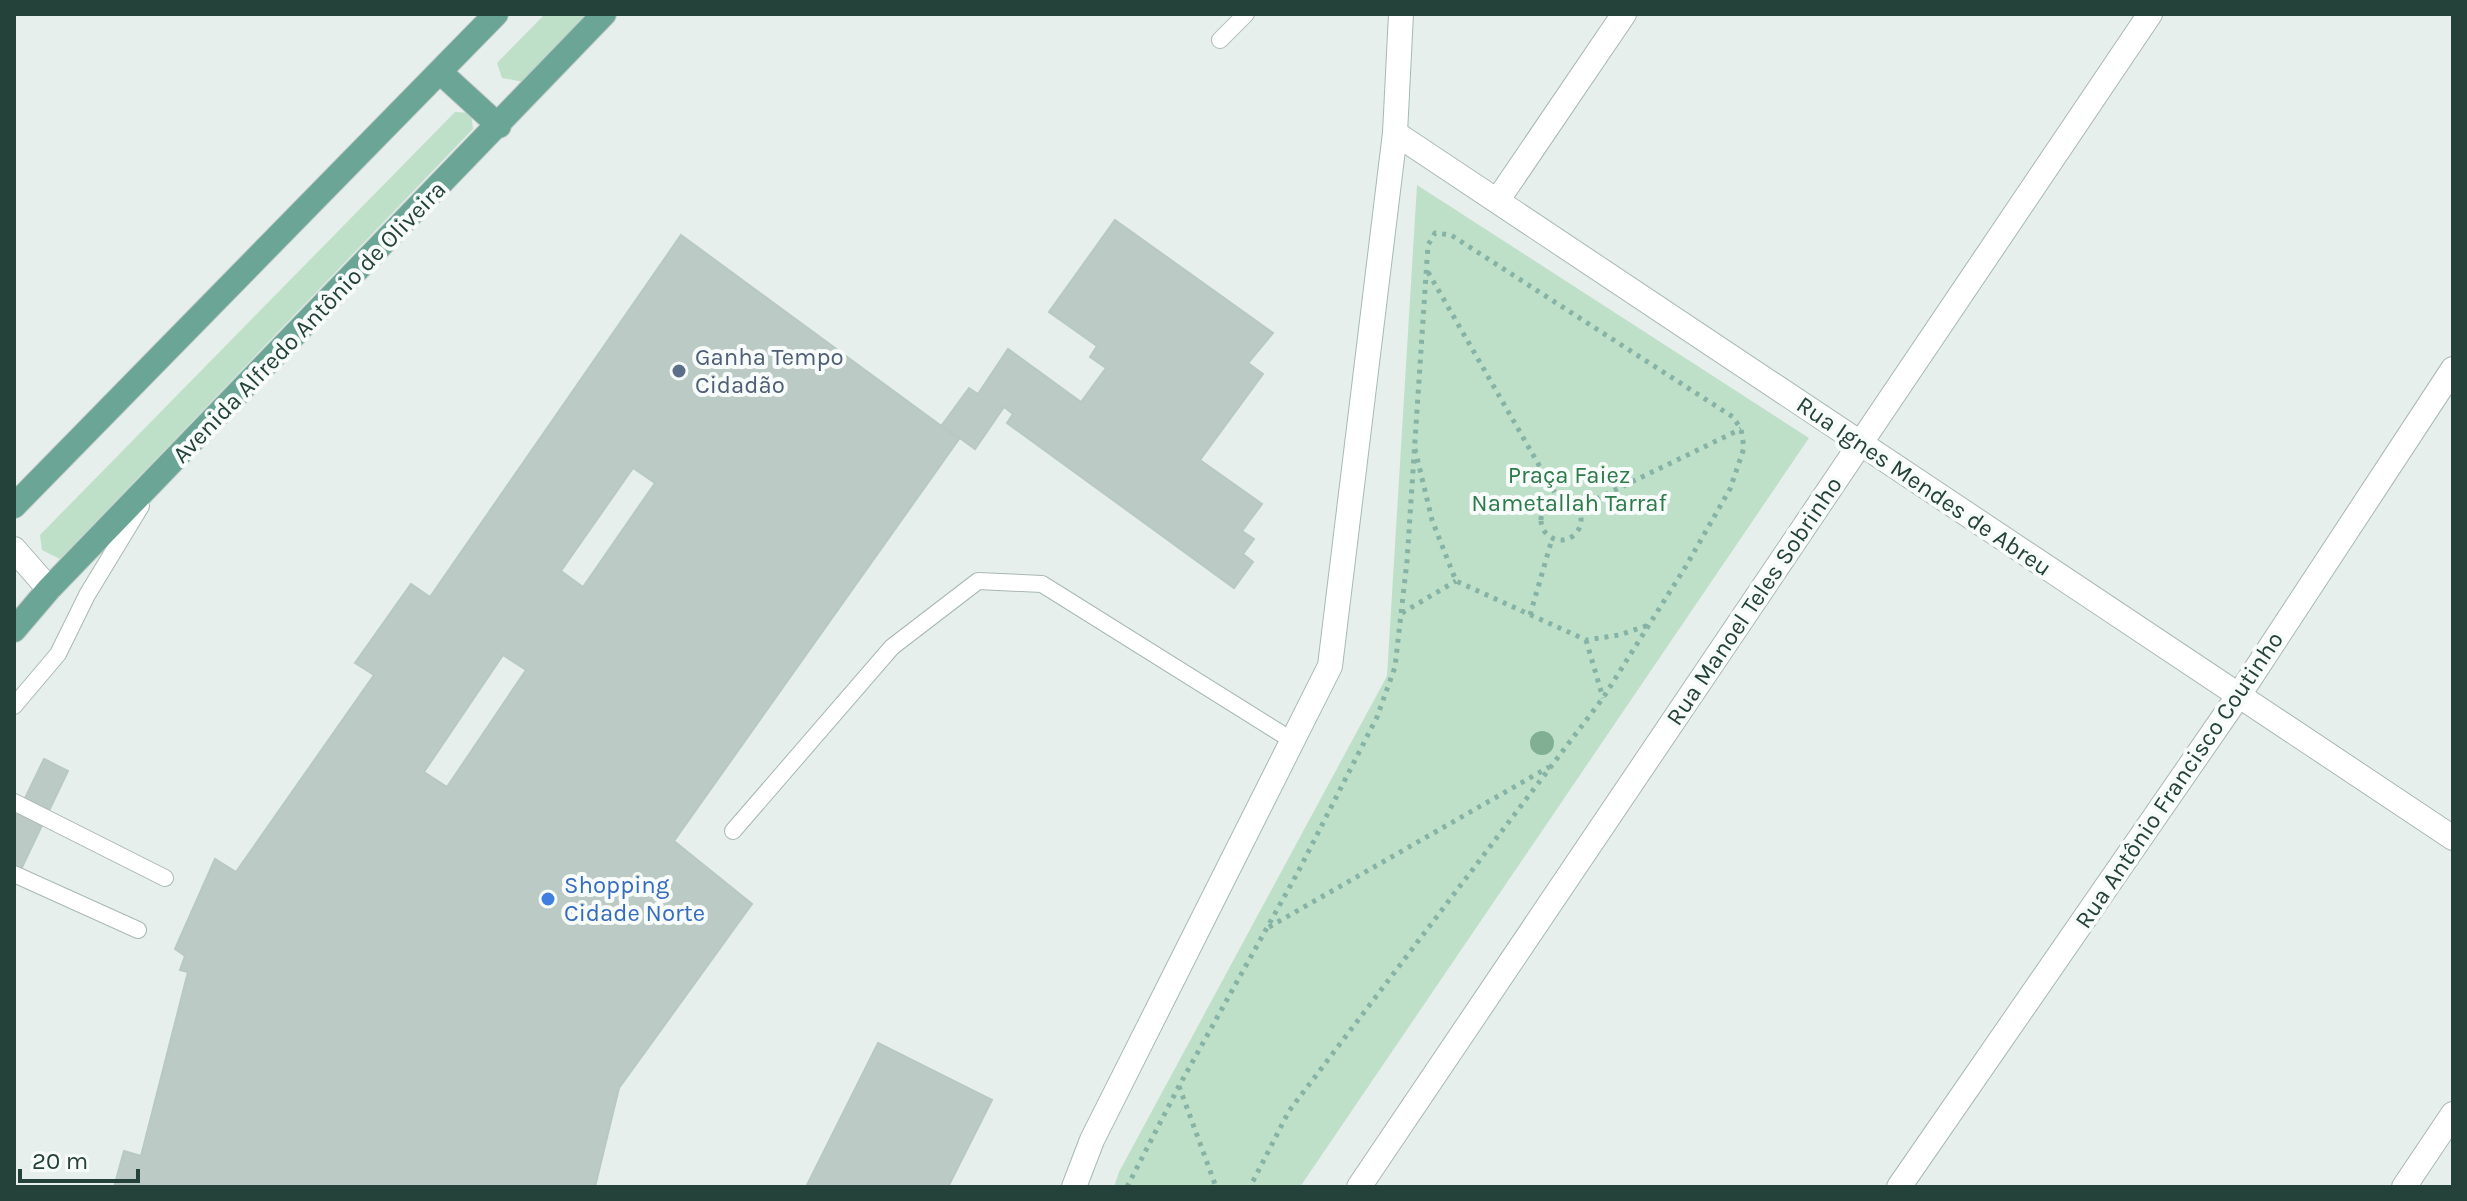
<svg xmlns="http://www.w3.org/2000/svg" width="2467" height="1201" viewBox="0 0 2467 1201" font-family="Karla,sans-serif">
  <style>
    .green { fill: #bfe0c8 }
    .building { fill: #bbcac4; stroke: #b8c9c2; stroke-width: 2; fill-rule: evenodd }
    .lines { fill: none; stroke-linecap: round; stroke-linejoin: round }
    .lane-casing { stroke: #a8b8b2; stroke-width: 18 }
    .street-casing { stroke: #a8b8b2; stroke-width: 26 }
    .secondary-casing { stroke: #a4bbb3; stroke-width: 26 }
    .primary-casing { stroke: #c2cac8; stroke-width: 26 }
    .path { stroke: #86b3a5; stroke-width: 5; stroke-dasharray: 4 6; stroke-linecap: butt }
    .lane { stroke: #fff; stroke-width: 16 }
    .street { stroke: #fff; stroke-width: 24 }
    .secondary { stroke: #fff; stroke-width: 24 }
    .primary { stroke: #6aa596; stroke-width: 24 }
    .tree { fill: #80af93 }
    .service-dot { fill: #5c6f8a; stroke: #f7fbf9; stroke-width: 3 }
    .shop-dot { fill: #3f7fe0; stroke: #f7fbf9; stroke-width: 3 }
    .labels { text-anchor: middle; stroke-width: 8; stroke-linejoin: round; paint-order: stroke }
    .street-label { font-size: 24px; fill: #24423a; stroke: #f7fbf9 }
    .service-label { font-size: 24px; fill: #4e5e75; stroke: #f7fbf9; text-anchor: start }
    .park-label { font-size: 24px; fill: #2d7a4b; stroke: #f7fbf9 }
    .shop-label { font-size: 24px; fill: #366cbe; stroke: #f7fbf9; text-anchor: start }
  </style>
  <rect width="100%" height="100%" fill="#e6efeb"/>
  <path class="green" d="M545,14h45l-66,68 -22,-4 -5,-15z
    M455,112l16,1 2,16 -413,430 -18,-9 -2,-15z
    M1417,185l392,253 -509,749h-186l5,-15 268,-496z"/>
  <path class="building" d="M1115,220l158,113 -25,30 15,11 -63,86 62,44 -20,27 12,8 -11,15 10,8 -19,26 -227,-165 6,-9 -9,-7 -29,42 -33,-24 27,-37 9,6 30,-45 73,53 25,-34 -16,-11 7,-11 -48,-34z
    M681,235l278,204 -285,402 78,63 -133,184 -24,99h-481l10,-36 17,5 47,-184 -8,-2 5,-14 -10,-7 40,-90 21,13 138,-197 -19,-12 56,-79 19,13zM633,468l22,15 -72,104 -22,-16zM503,655l23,15 -79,117 -23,-15z
    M44,759l24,12 -54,113v-63z
    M878,1043l114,57 -44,87h-142z"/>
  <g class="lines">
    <defs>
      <path id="lane" d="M1220,40l26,-26
        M14,706l44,-52 29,-59 54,-89
        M14,802l151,76
        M733,831l159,-184 86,-66 64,3 251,157
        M14,874l124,56"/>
      <path id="street" d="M1395,133l1058,705
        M1497,201l127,-187
        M14,549l35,40
        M1359,1187l791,-1173
        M1899,1187l340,-492 214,-326
        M2404,1187l49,-73"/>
      <path id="secondary" d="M1074,1187l18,-47 238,-474 65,-533 6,-119"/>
      <path id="primary" d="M440,72l59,54
        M14,506l482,-492
        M14,630l35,-41 555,-575"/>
    </defs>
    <use href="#lane" class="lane-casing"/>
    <use href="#street" class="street-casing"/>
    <use href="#secondary" class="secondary-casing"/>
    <use href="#primary" class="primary-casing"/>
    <path class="path" d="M1428,272l131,228
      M1415,449l17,71 24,61 130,59 33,-5 30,-10
      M1541 520a20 20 0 1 1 40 0a20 20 0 1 1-40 0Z
      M1578,508l163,-79
      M1402,613l54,-32
      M1530,615l22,-76
      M1586,640l17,58
      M1269,927l280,-160
      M1179,1086l37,101
      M1127,1187l52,-101 119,-214 79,-155 18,-50 12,-106 21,-316 7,-12 16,2 282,182 8,12 3,19 -14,41 -44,77 -83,132 -314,413 -39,76"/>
    <use href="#lane" class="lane"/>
    <use href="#street" class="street"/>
    <use href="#secondary" class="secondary"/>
    <use href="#primary" class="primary"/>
  </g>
  <circle class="tree" cx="1542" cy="743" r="12"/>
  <circle class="service-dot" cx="679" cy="371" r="8"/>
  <circle class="shop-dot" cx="548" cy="899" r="8"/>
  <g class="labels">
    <g class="street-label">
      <text transform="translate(309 322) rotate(-46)" y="8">Avenida Alfredo Antônio de Oliveira</text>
      <text transform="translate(1924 486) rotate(34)" y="8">Rua Ignes Mendes de Abreu</text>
      <text transform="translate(1754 601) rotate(-56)" y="8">Rua Manoel Teles Sobrinho</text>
      <text transform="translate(2179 780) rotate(-56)" y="8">Rua Antônio Francisco Coutinho</text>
    </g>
    <g class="service-label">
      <text x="695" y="365">Ganha Tempo<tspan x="695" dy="28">Cidadão</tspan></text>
    </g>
    <g class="park-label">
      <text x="1569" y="483">Praça Faiez<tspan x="1569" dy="28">Nametallah Tarraf</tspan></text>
    </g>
    <g class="shop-label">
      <text x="564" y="893">Shopping<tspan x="564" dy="28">Cidade Norte</tspan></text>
    </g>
  </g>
  <rect width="2467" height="1201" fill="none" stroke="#24423a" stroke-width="32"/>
  <path d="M20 1169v12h118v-12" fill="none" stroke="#24423a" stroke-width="4"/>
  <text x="32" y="1169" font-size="24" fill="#24423a" stroke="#f7fbf9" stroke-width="6" paint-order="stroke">20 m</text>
</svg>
